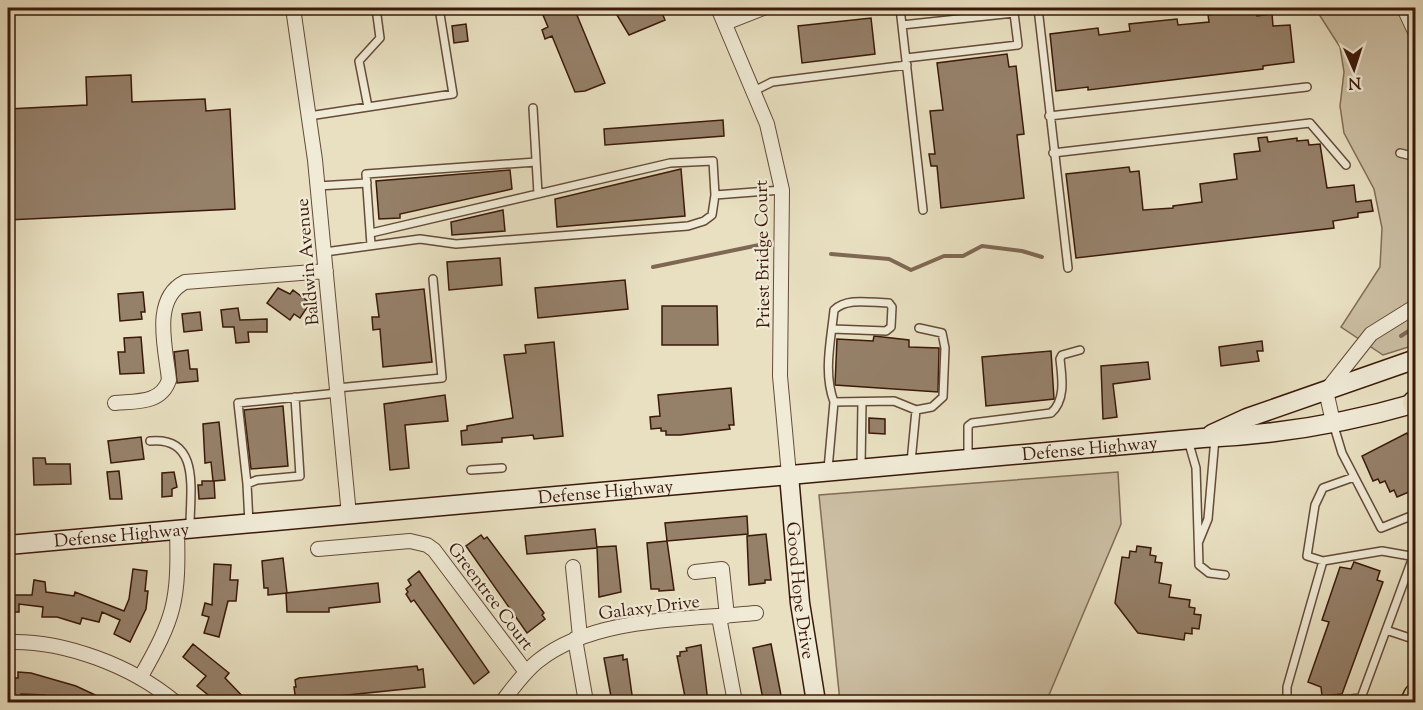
<svg xmlns="http://www.w3.org/2000/svg" width="1423" height="710" viewBox="0 0 1423 710" font-family="'Sorts Mill Goudy',serif">
  <style>
    .green { fill: #cbbea2; stroke: #836c56; stroke-width: 1.5 }
    .lines { fill: none; stroke-linecap: round; stroke-linejoin: round }
    .stream { stroke: #7f6853; stroke-width: 4 }
    .building { fill: #958069; stroke: #3b190a; stroke-width: 1.5 }
    .lane-casing { stroke: #664b38; stroke-width: 10 }
    .street-casing { stroke: #664b38; stroke-width: 16 }
    .secondary-casing { stroke: #3b190a; stroke-width: 21 }
    .highway-casing { stroke: #3b190a; stroke-width: 27 }
    .lane { stroke: #f0ebd7; stroke-width: 7 }
    .street { stroke: #f0ebd7; stroke-width: 14 }
    .secondary { stroke: #f0ebd7; stroke-width: 18 }
    .highway { stroke: #e8e0c1; stroke-width: 24 }
    .labels { text-anchor: middle; stroke-width: 4.5; stroke-linejoin: round; paint-order: stroke }
    .street-label { font-size: 18px; fill: #3b190a; stroke: #f0ebd7 }
  </style>
  <rect width="100%" height="100%" fill="#e8e0c1"/>
  <filter id="stains"><feTurbulence type="fractalNoise" baseFrequency=".00333" numOctaves="4"/><feColorMatrix values="0 0 0 0 .2 0 0 0 0 .09 0 0 0 0 .02 0 0 0 .5 -.17"/></filter>
  <radialGradient id="worn" r=".72"><stop offset=".6" stop-color="#630" stop-opacity="0"/><stop offset="1" stop-color="#630" stop-opacity=".3"/></radialGradient>
  <path class="green" d="M1315,8h100v337l-32,10 -42,-28 39,-60 2,-39 -8,-39 -30,-56 -4,-27 4,-34 -4,-25z
    M1118,472l3,52 -75,178h-206l-21,-207z"/>
  <g class="lines">
    <path class="stream" d="M831,254l58,5 22,11 33,-14h19l19,-10 40,5 20,6
      M653,267l106,-22
      M1401,336l15,-10"/>
  </g>
  <path class="building" d="M540,8h34l31,75 -20,8 -10,1 -23,-56 -7,3 -3,-9 6,-3z
    M618,8h42l5,12 -36,15 -12,-20 4,-2z
    M1256,9l1,7 15,-2 1,12 17,-1 4,37 -31,4v3l-175,21v-3l-32,4 -6,-57 48,-6 1,7 31,-4 -1,-7 48,-5 1,6 31,-3 -1,-7z
    M871,18l4,36 -73,9 -4,-37z
    M466,24l2,17 -14,2 -2,-17z
    M1007,54l2,13 7,-1 8,68 -7,1 7,63 -83,10 -4,-42h-6l-2,-12h6l-5,-43 13,-1 -6,-47z
    M131,75l1,27 73,-3 1,12 24,-2 5,100 -227,11v-111l79,-4 -1,-28z
    M723,120l1,16 -119,9 -1,-16z
    M1267,137l1,5 29,-4v3l11,-1 1,5 11,-1 7,44 27,-3 2,17 15,-2 2,11 -15,2v4l-25,4 1,7 -258,30 -10,-84 63,-7 1,5 9,-1 4,39 30,-2v-2l29,-4 -2,-18 37,-5 -3,-25 26,-3 -2,-13z
    M681,169l4,47 -128,11 -2,-28z
    M510,170l2,19 -112,25v4l-21,1 -3,-38z
    M503,210l2,21 -53,4 -1,-13z
    M500,258l2,27 -53,5 -2,-28z
    M625,280l3,29 -90,9 -3,-30z
    M278,288l12,6 3,-4 17,13 -10,15 -6,-4 -4,6 -23,-17z
    M424,289l8,73 -49,5 -3,-38 -7,1 -1,-13h7l-3,-23z
    M143,292l2,20h-4l1,7 -22,2 -2,-27z
    M662,306h55l1,39h-56z
    M238,308l2,12 27,-1v13h-19l1,10 -13,1 -2,-16h-11l-2,-17z
    M200,312l2,18 -18,2 -2,-18z
    M874,336l35,4v7l30,1 -1,44 -103,-7 2,-46 36,2z
    M141,337l3,36 -24,1 -2,-22h7l-1,-14z
    M1262,341l1,10h-6l2,10 -38,5 -2,-19z
    M554,342l9,94 -29,3 -1,-4 -31,3v4l-40,3 -1,-14 6,-1v-4l46,-8 -9,-63 22,-2 -1,-8z
    M188,350l2,19h7l1,12 -21,2 -3,-31z
    M1051,351l3,48 -68,7 -4,-49z
    M1148,362l2,17 -37,5 4,33 -14,2 -2,-53z
    M731,388l3,37h-5l1,4 -50,6h-14v-4h-5v-3l-10,1 -1,-12 10,-1 -2,-21z
    M445,395l3,26 -43,4 4,43 -19,2 -6,-66z
    M283,406l5,60 -37,3 -7,-59z
    M869,418l16,1v15l-16,-1z
    M219,422l6,58 -11,1 1,17 -16,1 -1,-14h4v-4h11l-2,-19 -6,1 -2,-39z
    M1407,433l2,4 7,-3v55l-19,8 -3,-7 -4,2 -5,-11 -5,2 -2,-4 -5,2 -11,-25z
    M141,437l3,22 -33,4 -3,-22z
    M33,458h12l1,6h24l1,20 -37,1z
    M119,471l3,28h-12l-3,-27z
    M174,472l3,15 -5,2v7l-10,1v-24z
    M747,516l1,18 -81,7 -2,-18z
    M595,529l2,19 -70,6 -2,-18z
    M766,534l5,46h-6v3l-16,2 -2,-49z
    M481,535l3,4 3,-2 57,76 -2,2 3,4 -18,14 -61,-87z
    M667,541l7,49 -15,1v-2h-8l-4,-46z
    M616,546l5,46 -22,5 -2,-50z
    M1137,546l14,2 -1,7 6,1 -1,6 7,1 -3,20 12,2 -2,12 21,3 -1,7 6,1 -1,6 7,1 -2,14 -7,-1v6l-7,-1 -1,7 -46,-7 -23,-30 7,-46 7,1 1,-7 6,1z
    M283,558l4,35 -19,2v-7h-4l-2,-27z
    M1354,562l26,9 -3,9 6,2 -41,112 -20,2 -1,-9 -13,-5 21,-60 -7,-2 18,-53 11,2z
    M214,564l17,1 -1,15h8l-2,21h-8l-9,36 -15,-4 5,-16 -7,-2 3,-12 7,2z
    M133,569l14,2 -2,20h3l-2,18 -16,33 -16,-8 6,-14 -18,-8 -3,10 -17,-4 -2,6 -23,-7h-15l1,-10 -24,-3v8h-11v-17h24l2,-15 11,2 1,10 28,4 1,-4 49,19 5,-12z
    M419,571l70,101 -15,12 -60,-84 -3,2 -5,-8 2,-2 -2,-3 5,-4 -3,-5z
    M378,583l2,19 -51,6v4h-42l-1,-19z
    M193,644l36,29 -4,5 23,24h-31l-20,-16 9,-10 -23,-19z
    M771,644l9,46 2,12h-17l-3,-8 -9,-46z
    M701,645l7,57h-22l-9,-46h3v-4l7,-1 -1,-3z
    M623,655v5l4,-1 6,43h-21l-8,-44z
    M417,666l1,4 5,-1 2,18 -116,12v2l-13,1 -2,-15h2l-1,-7 4,-2z
    M18,672l13,1 45,13 34,16h-38l-14,-3v3h-14l1,-7 -24,-1v5h-10v-5l-3,-1v-15h10z"/>
  <g class="lines">
    <defs>
      <path id="lane" d="M900,8l23,202
        M1038,8l30,260
        M902,25l112,-12 -1,-5
        M906,58l112,-13 -4,-32
        M754,91l18,-9 135,-17
        M368,107l-9,-46 21,-23 -4,-30
        M533,108l5,86
        M309,116l144,-22 -14,-86
        M1049,116l258,-29
        M1053,153l257,-30 36,42
        M1400,153l16,4
        M318,186l49,-3
        M371,233l299,-70 43,-2 2,34 67,-5
        M371,245l-5,-71 170,-12
        M325,252l95,-13 36,5 232,-18 16,-5 8,-6 3,-20
        M832,329l54,2 5,-4 1,-20 -3,-4c-17,0 -42,-6 -55,7 -3,30 -11,63 0,92
        M337,388l105,-10 -9,-99
        M916,410l16,-3 11,-10 2,-49 -3,-15 -23,-5
        M1333,423l9,30 39,75 35,-14
        M1188,440l8,28 3,97 10,8 16,2
        M150,441c51,-5 40,50 40,85
        M968,457v-31l4,-3 79,-10c15,-13 11,-36 9,-54l2,-4 18,-5
        M861,466l1,-64
        M828,469l6,-67 60,-1 22,9 -5,52
        M471,470l31,-2
        M247,484l-9,-81 100,-10
        M249,523l-2,-39 10,-4 43,-4 -5,-79
        M1199,541l9,-22 7,-81
        M1323,561l-16,-5 8,-51 8,-17 31,-11
        M1386,630l30,10
        M1287,702v-15l36,-126 59,-10 34,6
        M1320,702l41,-4 52,-141"/>
      <path id="street" d="M293,8l22,152 34,355
        M718,8l49,116 15,66 -2,186 9,99
        M1404,8l12,26
        M725,23l38,-15
        M115,403c21,-2 46,1 54,-23 -3,-31 -18,-81 16,-98l141,-11
        M1333,422l-7,-31 45,-57 45,-28
        M318,549l92,-8 17,4 7,5 92,122
        M573,567l7,70
        M695,572l27,-3 5,47
        M719,617l16,85
        M575,639l11,63
        M8,642c56,-2 124,24 167,60
        M140,678c35,-61 39,-77 37,-148
        M502,702c11,-14 22,-30 36,-41 56,-45 149,-41 218,-48"/>
      <g id="secondary">
        <path d="M1212,434l35,-16 169,-59"/>
        <path id="s1" d="M789,475l11,128 16,99"/>
        <path id="s2" d="M8,545l1195,-107c71,-3 144,-15 213,-35"/>
      </g>
      <path id="highway" d="M1415,403h1
        M1413,702l3,-6"/>
    </defs>
    <use href="#lane" class="lane-casing"/>
    <use href="#street" class="street-casing"/>
    <use href="#secondary" class="secondary-casing"/>
    <use href="#highway" class="highway-casing"/>
    <use href="#lane" class="lane"/>
    <use href="#street" class="street"/>
    <use href="#secondary" class="secondary"/>
    <use href="#highway" class="highway"/>
  </g>
  <g class="labels">
    <g class="street-label">
      <text transform="translate(762 254) rotate(-91)" y="6">Priest Bridge Court</text>
      <text transform="translate(307 262) rotate(-95)" y="6">Baldwin Avenue</text>
      <text dy="6" stroke="none"><textPath href="#s2" startOffset="1086">Defense Highway</textPath></text>
      <text dy="6" stroke="none"><textPath href="#s2" startOffset="600">Defense Highway</textPath></text>
      <text dy="6" stroke="none"><textPath href="#s2" startOffset="114">Defense Highway</textPath></text>
      <text dy="6" stroke="none"><textPath href="#s1" startOffset="116">Good Hope Drive</textPath></text>
      <text transform="translate(491 596) rotate(53)" y="6">Greentree Court</text>
      <text transform="translate(649 607) rotate(-7)" y="6">Galaxy Drive</text>
    </g>
  </g>
  <rect width="1423" height="710" fill="none" stroke="#e8e0c1" stroke-width="30"/>
  <rect x="9" y="9" width="1405" height="692" fill="none" stroke="#3b190a" stroke-width="3"/>
  <rect x="15" y="15" width="1393" height="680" fill="none" stroke="#3b190a" stroke-width="1.5"/>
  <g transform="translate(1354 69) rotate(177)" stroke="#f0ebd7" stroke-width="4.5" paint-order="stroke">
  <path d="M0-4.5L10 22L0 15L-10 22Z" fill="#3b190a"/>
  <text y="-9" font-size="16" font-weight="bold" text-anchor="middle" fill="#3b190a">N</text>
  </g>
  <rect width="100%" height="100%" filter="url(#stains)"/>
  <rect width="100%" height="100%" fill="url(#worn)"/>
</svg>
